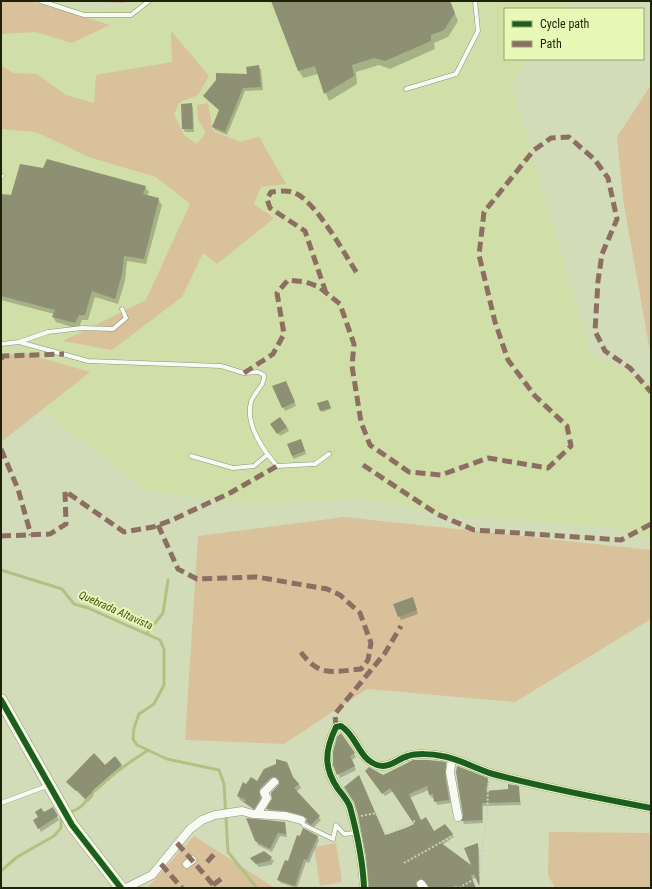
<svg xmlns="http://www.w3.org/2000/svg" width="652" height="889" viewBox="0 0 652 889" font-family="'Roboto Condensed',sans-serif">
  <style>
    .built { fill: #d0dfa7 }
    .green { fill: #d8c19b }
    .shadow { fill: #0003 }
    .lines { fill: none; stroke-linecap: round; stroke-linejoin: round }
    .stream { stroke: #b2c182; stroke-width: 3 }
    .building { fill: #8e9073 }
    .lane-casing { stroke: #8c9277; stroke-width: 5 }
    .street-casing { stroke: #8c9277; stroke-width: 9 }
    .secondary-casing { stroke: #8c9277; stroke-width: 13 }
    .path { stroke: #cccfc4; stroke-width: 2; stroke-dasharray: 2 2; stroke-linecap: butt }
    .lane { stroke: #f8faf4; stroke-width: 4 }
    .street { stroke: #f8faf4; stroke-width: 8 }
    .secondary { stroke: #f8faf4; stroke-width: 12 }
    .quiet { stroke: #8d6e63; stroke-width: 5; stroke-dasharray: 10 5; stroke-linecap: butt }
    .cycleway-casing { stroke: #e8f9b7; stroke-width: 8 }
    .cycleway { stroke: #1b5e20; stroke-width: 6 }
    .labels { text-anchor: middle; stroke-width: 4; stroke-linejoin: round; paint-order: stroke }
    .water-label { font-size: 11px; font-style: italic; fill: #48531d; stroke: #e8f9b7 }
  </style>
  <rect width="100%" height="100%" fill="#d3dcb9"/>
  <path class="built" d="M1,1h54l29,9 41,-3 15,-6h430l-6,8h-59v50h24l-18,24 80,271 60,31v153l-38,-10 -176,-14 -69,-16 -116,7 -105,-14 -146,-112z"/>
  <path class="green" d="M1,1h30l79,24 -38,18 -36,-11 -35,2z
    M71,1h57l-4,2z
    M171,31l38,45 -11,19 -18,7 -6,12 10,21 13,9 9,-12 -8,-12 -1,-15 11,-2 5,28 27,11 19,-5 27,47 -25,3 -7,17 20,14 -57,46 -14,-11 -21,44 -70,53 -49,-9 83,-41 44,-96 -34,-27 -67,-20 -53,-25 -35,-3v-63l13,7 23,1 29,21 28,8 2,-28 76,-13z
    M651,85v272l-28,-158 -6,-62z
    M24,353l66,19 -89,70v-86z
    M344,517l307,33v69l-136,83 -148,-13 -83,55 -99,-4 13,-204z
    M549,832l102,1v55h-96l-7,-13z
    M194,836l81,52h-128z
    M336,843l6,39 -22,4 -6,-39z"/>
  <path class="shadow" d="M272,1h178l8,20 -10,16 -14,6 1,6 -45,20 -11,-4 -23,7 1,12 -28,17 -11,-27 -15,4 -4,-7z
    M258,66l3,4 2,20 -18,1 -18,44 -12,-5 -2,-3 7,-16 -16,-15 44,-21z
    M191,104l2,4 1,24h-9l-2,-4z
    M145,187l4,5 -2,4 11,3 4,6 -16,59 -19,-3 -2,20 -7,23 -23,-7 -7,23h-6l-4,9 -22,-7 -3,-5 1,-3 -53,-14v-105l11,2z
    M288,386l8,20 -11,5 -2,-4z
    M328,402l3,7 -9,3 -1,-1z
    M274,427h13l2,4 -9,5z
    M301,440l5,14 -12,5 -2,-3z
    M414,602l4,12 -17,6 -2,-4z
    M342,735l14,22 -4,3 4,10 -16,8 -6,-20z
    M115,757l8,11 -30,26 1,1 -6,7 -21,-20 38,-16z
    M445,763l2,4 -1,10 5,26 -14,2 -2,-8 -3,1 -2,-3 -1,-5 -20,8 12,23 12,11 19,2 2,3 -12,8 31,22 4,-22 2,3 1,38 -3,-9 -5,3 3,8h-45l-2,-4 -5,-3 -5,4 -1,3h-47l15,-52 31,-12 -23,-33 -8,5 -17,-22 15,2z
    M264,769l30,10 5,5 2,4 -5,4 25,28 -8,8 -3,-2 -4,-8 -16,-4 -21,-1 -1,-4 12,-25 -1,-4 -7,1 -11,11 -1,4 2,6 -6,9 -16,-11 -2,-4 9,-10 11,-4z
    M487,779l2,3 -2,9 22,-1 9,-3 3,18 -38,1v17l-19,1 -1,-3 1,-5z
    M52,808l7,12 -18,12 -6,-12z
    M285,822l2,15 -7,-1 -8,16 -14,-7 -2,-4z
    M317,836l2,4 -10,23 -3,-1 -9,26 -16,-5 -3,-3z
    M264,852l10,9 -3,4 -12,2 -8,-8z"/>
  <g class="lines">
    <path class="stream" d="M1,570l61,19 12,15 14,4 72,32 4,9v36l-10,19 -15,10 -5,14 -1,11 4,6 30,14 52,11 5,14 4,68 29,36
      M147,633l16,-20 5,-33
      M71,812c17,-7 13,-12 25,-23 16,-14 33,-27 51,-38
      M1,871l16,-14 37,-21 7,-8v-12"/>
  </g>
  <path class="building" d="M271,1h179l5,12 -11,17 -13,5v6l-46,20 -11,-3 -22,7 2,11 -30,18 -9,-28 -17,5z
    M259,65l2,22 -18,1 -18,44 -13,-5 7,-17 -16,-14 13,-16v-7l31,1 -1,-7z
    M192,103l1,26h-11l-1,-25z
    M47,159l99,27 -3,8 16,4 -15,61 -20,-3 -2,18 -7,25 -23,-8 -7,24h-6l-4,8 -23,-6 3,-7 -54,-14v-102l10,1 9,-31 23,4z
    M286,381l9,21 -13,6 -10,-22z
    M328,400l3,8 -11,3 -3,-8z
    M280,417l7,10 -10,7 -7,-10z
    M301,439l4,12 -13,5 -5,-12z
    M413,597l4,13 -19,7 -5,-13z
    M341,733l14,20 -5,3 5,10 -18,9 -4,-10v-13l4,-15z
    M94,753l11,12 10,-9 7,9 -30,26 1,1 -8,7 -8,-9 -1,1 -10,-9z
    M276,759l11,3 6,15 6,7 -5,4 26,28 -9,9 -5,-3 1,-3 -5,-4 -16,-4 -20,-2 6,-10 -1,-6 8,-9v-4l-3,-3 -6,1 -10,10 -1,4 2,6 -7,11 -10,-7 2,-2 -9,-4 6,-14 3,2 5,-7 6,4 7,-12 12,-5z
    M413,760h16l17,2 -1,11 4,27 -15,2 -1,-8 -4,1 -2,-9 -18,8 12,26 5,-3 8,14 11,-7 8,10 -13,8 31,23 -7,-17 14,-5 1,43 -5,-12 -3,2 5,12h-18l-2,-3 -4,3h-23l-4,-7 -4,-2 -5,3 1,6h-48l-3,-31 -8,-42 -4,-13 -10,-15 15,-12 26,60 21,-7 8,-4 -24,-36 -8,6 -17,-23 4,-4 14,8z
    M457,766l31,12 -2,13 22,-2v-5l11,2 1,16 -38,1v17l-21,1 2,-5 -7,-44z
    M53,807l5,9 -20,13 -5,-9 5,-3 -3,-5 6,-4 3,4z
    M246,818l39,4 1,12 -8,-1 -8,16 -15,-8z
    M303,828l15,8 -11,24 -3,-1 -9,27 -18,-6 8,-20 3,1 9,-26 3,1z
    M264,851l8,6 -3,4 -13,3 -6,-6z"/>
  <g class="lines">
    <defs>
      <path id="lane" d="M41,1l43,14h47l18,-14
        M406,89l50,-15 22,-43 -3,-30
        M1,177l1,-1
        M19,342l69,19 133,5 23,7 14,-1 6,3c1,11 -10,17 -13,27 -6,22 12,48 26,64l38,-2 14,-10
        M1,344l18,-2 29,-10 34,-4 31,1 13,-11 -4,-9
        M191,456l42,12 21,-2 13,-11
        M1,803l46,-17
        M301,820l3,5 29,14 3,-14 8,9 11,-1"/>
      <path id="street" d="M452,759l-2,13 8,45
        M257,814l10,-16 -3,-6 10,-10
        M187,864l5,-4
        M421,884l3,4
        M126,888l26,-13 38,-46 12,-9 13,-5 27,-4 11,3 33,2 15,4
        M364,888c-1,-27 -7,-55 -14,-81 -2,-6 -8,-13 -12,-18 -15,-22 -13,-39 -2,-62l5,-1c16,10 17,32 36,39 12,4 20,-6 31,-9 9,-3 24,-2 34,0 18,3 34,13 51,18 52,14 105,24 158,34"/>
      <path id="secondary" d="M1,700l71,125 49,63"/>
    </defs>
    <use href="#lane" class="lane-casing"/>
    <use href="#street" class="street-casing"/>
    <use href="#secondary" class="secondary-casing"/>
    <path class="path" d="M341,779l8,1 -2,-6 3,1
      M361,816l15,-3 11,21 28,-13
      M404,863l50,-28
      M480,876c0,-21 5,-41 7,-62 1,-11 0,-21 2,-32
      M459,888l15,-9v-2"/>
    <use href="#lane" class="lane"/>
    <use href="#street" class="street"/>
    <use href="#secondary" class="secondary"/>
    <path class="quiet" d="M326,293l-21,-62 -35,-23 -3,-9 4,-7c7,-1 17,-2 24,1 22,10 48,59 62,80
      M1,359l2,-3 61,-2
      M244,373l29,-19 11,-20 -7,-41 11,-13 18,2 13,5 21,17 14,40 -2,22 9,56 9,23 39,27 32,3 47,-17 60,10 23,-22 -4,-20 -32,-30 -27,-36 -13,-38 -16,-67 5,-43 50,-62 17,-12 18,-1 26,23 13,18 9,41 -15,35 -4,27 -3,50 10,20 25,17 21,24
      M1,449l17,40 13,46
      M363,465l74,49 37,16 147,10 30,-16
      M158,525l20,44 19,10 60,-2 70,12 13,6 20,18 11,30 -3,17 -7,9c-30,3 -42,8 -61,-18
      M1,536l49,-2 16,-10 -1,-33 59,41 29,-5 19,-7 58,-27 47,-27
      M336,727l-1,-13 50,-61 16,-27
      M177,843l39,45
      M207,862l9,-10
      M161,864l21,24
      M213,885l8,-6"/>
    <defs>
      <path id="cycleway" d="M1,700l71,125 49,63
        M364,888c-1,-27 -7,-55 -14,-81 -2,-6 -8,-13 -12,-18 -15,-22 -13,-39 -2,-62l5,-1c16,10 17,32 36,39 12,4 20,-6 31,-9 9,-3 24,-2 34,0 18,3 34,13 51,18 52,14 105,24 158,34"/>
    </defs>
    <use href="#cycleway" class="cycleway-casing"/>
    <use href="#cycleway" class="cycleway"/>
  </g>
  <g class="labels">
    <g class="water-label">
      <text transform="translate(116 610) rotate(24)" y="4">Quebrada Altavista</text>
    </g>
  </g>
  <rect width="652" height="889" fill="none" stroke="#1d2209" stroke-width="4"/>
  <rect x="504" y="8" width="140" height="52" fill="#e8f9b7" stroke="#97a371"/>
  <rect x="512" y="21" width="20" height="6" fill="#1b5e20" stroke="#97a371"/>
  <text x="540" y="28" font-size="12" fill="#1d2209">Cycle path</text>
  <rect x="512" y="41" width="20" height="6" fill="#8d6e63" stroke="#97a371"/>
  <text x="540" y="48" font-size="12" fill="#1d2209">Path</text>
</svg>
